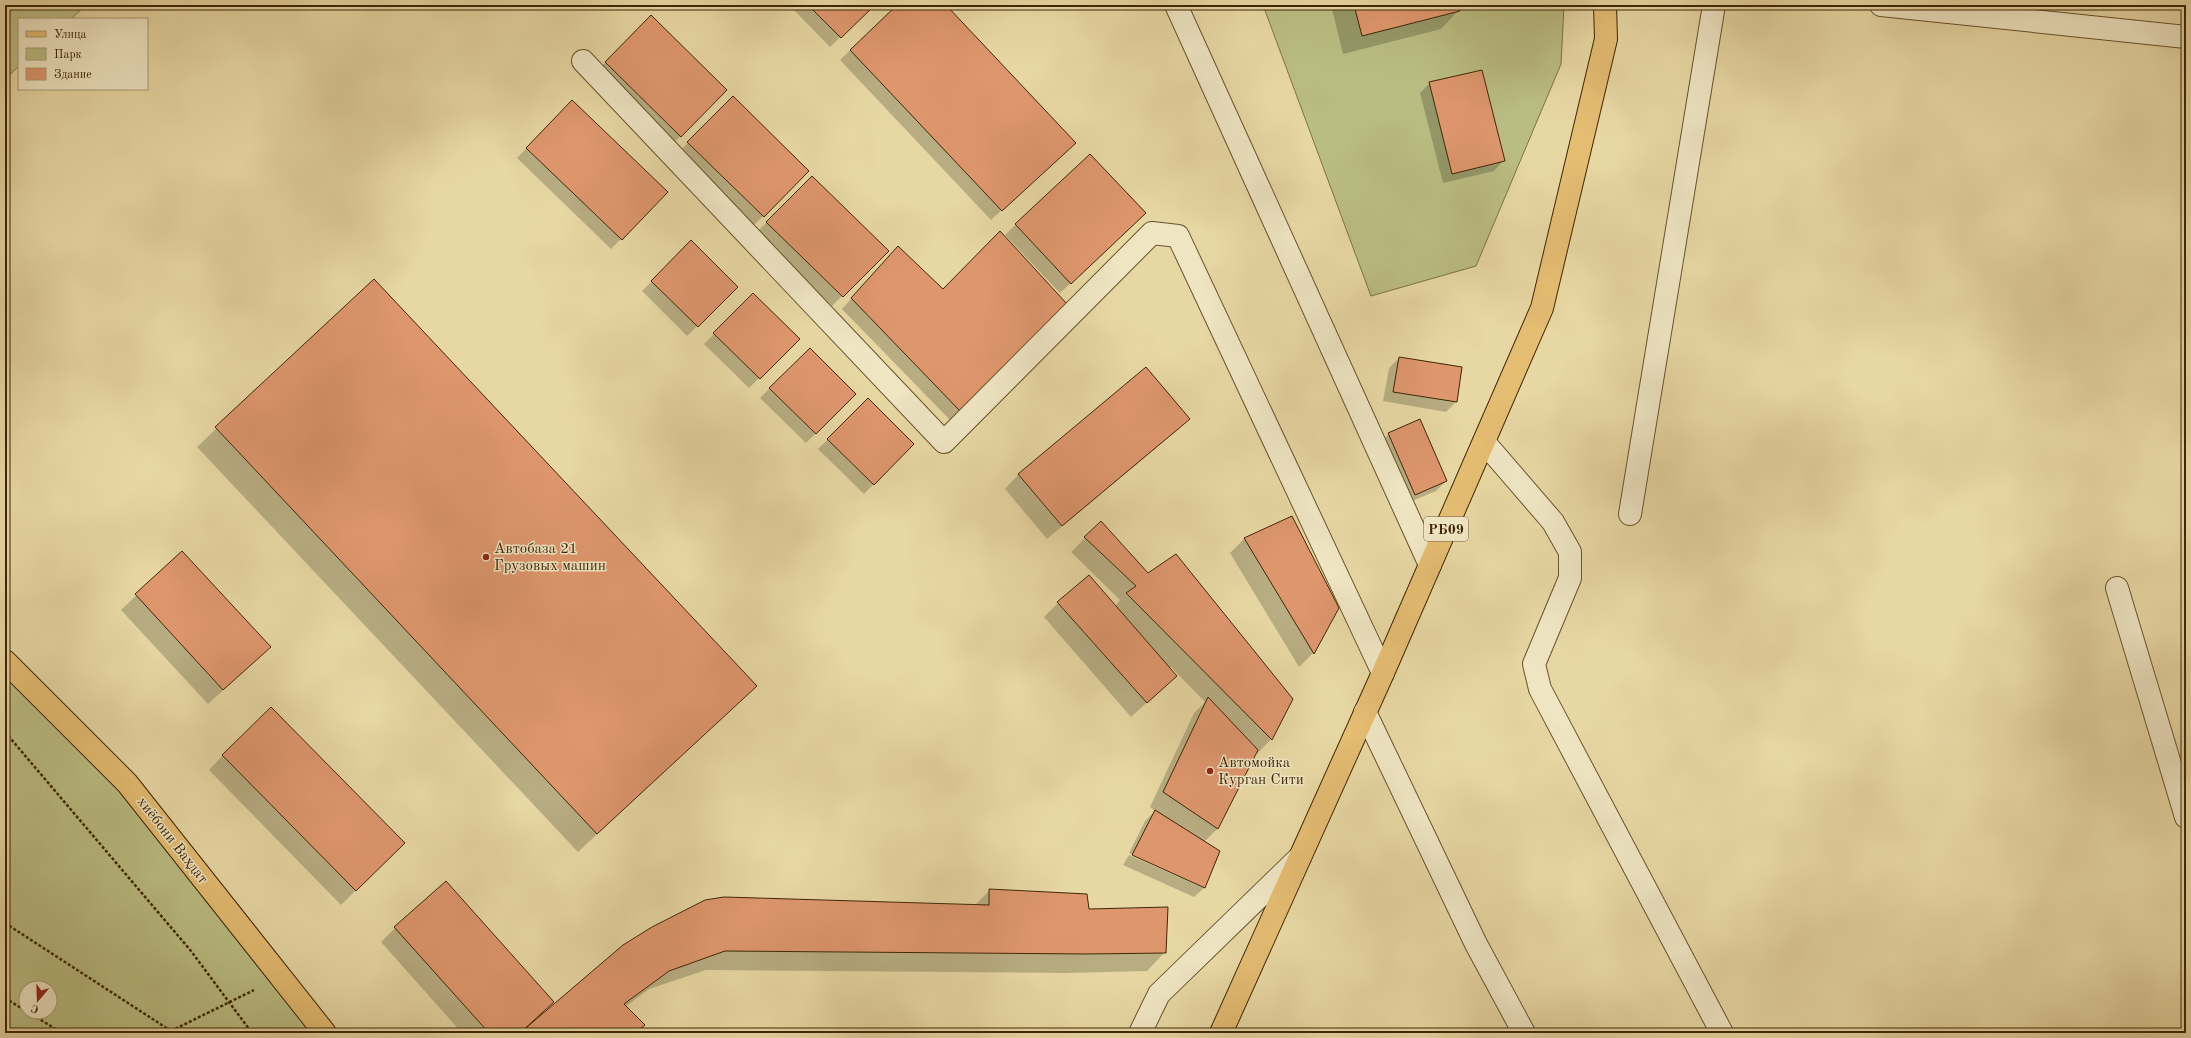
<svg xmlns="http://www.w3.org/2000/svg" width="2191" height="1038" viewBox="0 0 2191 1038" font-family="'Old Standard TT',serif">
  <style>
    .green { fill: #babd82; stroke: #7c7244; fill-rule: evenodd }
    .shadow { fill: #0003 }
    .building { fill: #de966d; stroke: #3f2606 }
    .lines { fill: none; stroke-linecap: round; stroke-linejoin: round }
    .minor-casing { stroke: #69522d; stroke-width: 24 }
    .major-casing { stroke: #3f2606; stroke-width: 24 }
    .highway-casing { stroke: #3f2606; stroke-width: 24 }
    .path { stroke: #3f2606; stroke-width: 2.5; stroke-dasharray: 3 2; stroke-linecap: butt }
    .minor { stroke: #efe5c3; stroke-width: 22 }
    .major { stroke: #e4bc72; stroke-width: 22 }
    .highway { stroke: #e4bc72; stroke-width: 22 }
    .poi-dot { fill: #8f2418; stroke: #efe5c3; stroke-width: 1.5 }
    .labels { text-anchor: middle; stroke-width: 3; stroke-linejoin: round; paint-order: stroke }
    .shield { fill: #efe5c3; stroke: #745f3f; stroke-width: 1 }
    .shield-label { font-size: 14px; font-weight: bold; fill: #3f2606 }
    .poi-label { font-size: 15px; fill: #3f2606; stroke: #efe5c3; text-anchor: start }
    .street-label { font-size: 15px; fill: #3f2606; stroke: #efe5c3 }
  </style>
  <rect width="100%" height="100%" fill="#e7d7a3"/>
  <filter id="stains"><feTurbulence type="fractalNoise" baseFrequency=".005" numOctaves="4"/><feColorMatrix values="0 0 0 0 .2 0 0 0 0 .09 0 0 0 0 .02 0 0 0 .5 -.17"/></filter>
  <radialGradient id="worn" r=".72"><stop offset=".6" stop-color="#630" stop-opacity="0"/><stop offset="1" stop-color="#630" stop-opacity=".3"/></radialGradient>
  <path class="green" d="M5,5h81l-15,14h-52v47l-14,13z
    M1263,5h301l-3,59 -85,202 -105,30z
    M5,661l122,122 198,250h-320zM26,988h24v24h-24z"/>
  <path class="shadow" d="M789,5h84l-43,42z
    M898,5h47l119,147 -73,68 -151,-160z
    M1335,5h123l1,5 -18,19 -98,25 -11,-45z
    M651,16l75,74 -55,56 -75,-74z
    M1430,83l73,78 -9,10 -51,12 -23,-90z
    M733,97l75,74 -55,55 -75,-73z
    M563,111l104,81 -56,57 -94,-91z
    M1090,155l45,68 -75,70 -55,-58z
    M812,177l75,74 -55,55 -75,-74z
    M691,242l45,45 -49,49 -45,-45z
    M889,257l54,33 123,14 -115,117 -109,-112z
    M374,280l363,424 -159,148 -381,-405z
    M753,295l46,44 -50,49 -45,-44z
    M810,349l45,45 -49,49 -46,-45z
    M1399,358l57,44 -10,10 -63,-11 6,-33z
    M868,400l45,44 -49,50 -46,-45z
    M1188,419l-14,14 -127,106 -42,-50 14,-15z
    M1389,434l57,47 -10,10 -31,13 -26,-60z
    M1101,522l47,52 144,125 -21,40 -14,15 -2,-2 -38,77 -13,13v46l-10,9 -71,-32 6,-10 72,32v-2l-72,-32 16,-32 10,-10 -5,-4 44,-94 11,-11 -34,-35 -1,1 6,8 -45,41 -87,-100 14,-14 57,3 5,-6 -49,-48z
    M1245,538l93,70 -25,45 -14,14 -69,-114z
    M182,552l73,109 -47,43 -87,-94z
    M223,755l166,103 -48,47 -132,-135z
    M990,890l98,20 77,42 -18,19 -80,2 -361,-3 -57,19 -24,18 18,18 -8,8h-173l-81,-91 14,-14 158,74 -17,17 1,1 87,-74 351,-41z"/>
  <path class="building" d="M808,5h67l-34,33z
    M897,5h49l130,138 -74,68 -152,-161z
    M1354,5h105l1,6 -98,25z
    M651,15l76,75 -46,47 -76,-75z
    M1482,70l23,91 -53,13 -23,-92z
    M733,96l76,75 -45,46 -77,-75z
    M572,100l96,92 -46,48 -96,-92z
    M1090,154l56,59 -75,71 -56,-60z
    M812,176l77,75 -46,46 -77,-75z
    M1000,231l67,73 -106,108 -110,-114 47,-52 45,43z
    M691,240l47,47 -40,40 -47,-46z
    M374,279l383,407 -160,148 -382,-407z
    M753,293l47,46 -40,40 -47,-46z
    M810,348l46,46 -40,40 -47,-46z
    M1399,357l63,10 -5,35 -64,-10z
    M1146,367l44,52 -128,107 -44,-52z
    M868,398l46,46 -40,41 -47,-46z
    M1420,419l27,62 -32,14 -27,-62z
    M1292,516l47,92 -25,46 -70,-116z
    M1101,521l47,52 28,-19 117,145 -21,41 -146,-147 10,-7 -52,-49z
    M182,551l89,96 -48,43 -88,-96z
    M1089,575l88,101 -30,27 -90,-101z
    M1208,697l50,53 -40,79 -55,-37z
    M271,707l134,136 -49,48 -134,-136z
    M1155,810l65,41 -15,37 -73,-33z
    M446,881l108,121 -34,31h-31l-95,-106z
    M989,889l98,5 2,15 79,-2 -2,46 -80,1 -361,-3 -56,20 -45,33 21,21 -10,8h-115l103,-88 29,-18 53,-27 19,-3 265,8z"/>
  <g class="lines">
    <defs>
      <path id="minor" d="M1176,5l254,560
        M1881,5l305,32
        M583,61l361,381 208,-209 26,3 205,437
        M1484,442l69,80 17,30v26l-36,86 6,25 182,344
        M1630,514l84,-509
        M2117,588l69,229
        M1365,712l111,232 48,89
        M1140,1033l19,-39 141,-137"/>
      <path id="major" d="M5,661l122,122 198,250"/>
      <path id="highway" d="M1221,1033l162,-360 159,-365 64,-269 -1,-34"/>
    </defs>
    <use href="#minor" class="minor-casing"/>
    <use href="#major" class="major-casing"/>
    <use href="#highway" class="highway-casing"/>
    <path class="path" d="M5,732l186,219 61,82
      M5,923l166,108 -1,2
      M5,998l21,13
      M28,1012l34,21
      M171,1031l83,-41"/>
    <use href="#minor" class="minor"/>
    <use href="#major" class="major"/>
    <use href="#highway" class="highway"/>
  </g>
  <g class="poi-dot">
    <circle cx="486" cy="557" r="4"/>
    <circle cx="1210" cy="771" r="4"/>
  </g>
  <g class="labels">
    <rect class="shield" x="1424" y="517" width="44" height="24" rx="3"/>
    <g class="shield-label">
      <text x="1446" y="534">РБ09</text>
    </g>
    <g class="poi-label">
      <text x="494" y="553">Автобаза 21<tspan x="494" dy="17">Грузовых машин</tspan></text>
      <text x="1218" y="767">Автомойка<tspan x="1218" dy="17">Курган Сити</tspan></text>
    </g>
    <g class="street-label">
      <text transform="translate(173 840) rotate(52)" y="5">хиёбони Ваҳдат</text>
    </g>
  </g>
  <rect width="2191" height="1038" fill="none" stroke="#e7d7a3" stroke-width="20"/>
  <rect x="6" y="6" width="2179" height="1026" fill="none" stroke="#3f2606" stroke-width="2"/>
  <rect x="10" y="10" width="2171" height="1018" fill="none" stroke="#3f2606"/>
  <rect x="18" y="18" width="130" height="72" fill="#efe5c3" stroke="#a99977"/>
  <rect x="26" y="31" width="20" height="6" fill="#e4bc72" stroke="#a99977"/>
  <text x="54" y="38" font-size="12" fill="#3f2606">Улица</text>
  <rect x="26" y="48" width="20" height="12" fill="#babd82" stroke="#a99977"/>
  <text x="54" y="58" font-size="12" fill="#3f2606">Парк</text>
  <rect x="26" y="68" width="20" height="12" fill="#de966d" stroke="#a99977"/>
  <text x="54" y="78" font-size="12" fill="#3f2606">Здание</text>
  <g transform="translate(38 1000) rotate(199)"><circle r="19" fill="#efe5c3" stroke="#a99977"/>
  <path d="M0-3L7 15L0 10L-7 15Z" fill="#8f2418"/>
  <text y="-6" font-size="11" font-weight="bold" text-anchor="middle" fill="#3f2606">С</text>
  </g>
  <rect width="100%" height="100%" filter="url(#stains)"/>
  <rect width="100%" height="100%" fill="url(#worn)"/>
</svg>
